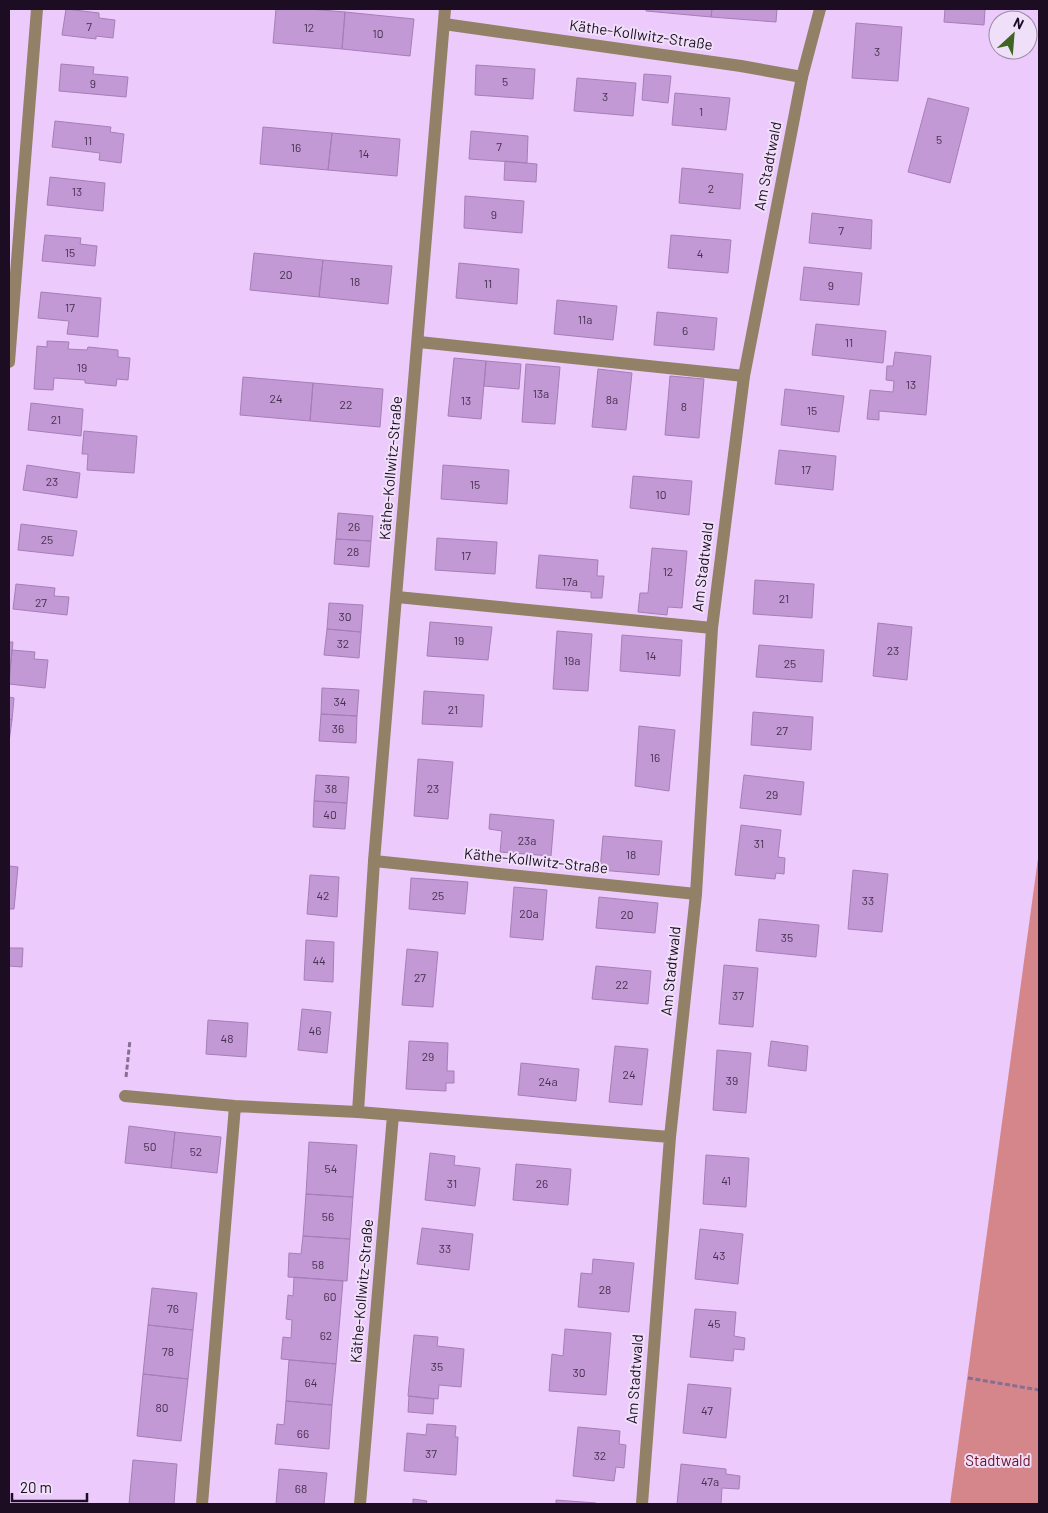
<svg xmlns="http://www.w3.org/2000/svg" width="1048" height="1513" viewBox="0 0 1048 1513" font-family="Barlow,sans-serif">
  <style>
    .forest { fill: #d4868b }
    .building { fill: #c299d5; stroke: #a57eb7 }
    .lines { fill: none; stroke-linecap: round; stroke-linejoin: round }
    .path { stroke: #876f92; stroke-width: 3; stroke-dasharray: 5 2.5; stroke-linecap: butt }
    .service { stroke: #928067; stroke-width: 12 }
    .minor { stroke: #928067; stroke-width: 12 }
    .labels { text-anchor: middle; stroke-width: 4; stroke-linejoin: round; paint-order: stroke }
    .number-label { font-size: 12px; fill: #46304f }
    .street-label { font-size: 15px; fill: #1c0d22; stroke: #f0dff8 }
    .park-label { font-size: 15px; fill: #6d0f25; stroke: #f0dff8 }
  </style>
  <rect width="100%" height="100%" fill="#eccbfc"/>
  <path class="forest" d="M1039,851v653h-89z"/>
  <path class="building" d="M66,9l33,4v5l16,2 -2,18 -17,-2v3l-34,-4z
    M276,9h33l36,3 -3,37 -69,-6z
    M646,9h66l-1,8 -65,-6z
    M712,9h65l-1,13 -65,-5z
    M945,9h40l-1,16 -40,-3z
    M345,12l69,7 -4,37 -68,-7z
    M856,23l46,4 -4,54 -46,-3z
    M61,64l33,3 -1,7 35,3 -2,20 -67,-6z
    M476,65l59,4 -2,30 -58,-4z
    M644,74l27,2 -3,27 -26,-3z
    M577,78l59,5 -3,33 -59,-5z
    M675,93l55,5 -4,32 -54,-5z
    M928,98l41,10 -19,75 -42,-11z
    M55,121l56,6 -1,5 14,2 -3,29 -22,-3 1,-7 -48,-6z
    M263,127l69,6 -4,37 -68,-6z
    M471,131l57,5 -1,27 -58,-4z
    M332,133l68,6 -3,37 -69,-6z
    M505,161l32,3 -1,18 -32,-2z
    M682,168l61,6 -3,35 -61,-6z
    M50,177l55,6 -2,28 -56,-6z
    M465,196l59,5 -2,32 -58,-5z
    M812,213l60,7 -1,29 -62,-6z
    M45,235l36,3 -1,6 17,2 -2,20 -53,-5z
    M671,235l60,5 -3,33 -60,-5z
    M254,253l69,7 -4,37 -69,-7z
    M323,260l69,6 -4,38 -69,-7z
    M459,263l60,6 -2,35 -61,-6z
    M804,267l58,6 -3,32 -59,-5z
    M41,292l60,6 -3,39 -31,-3 2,-13 -31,-3z
    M557,300l60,6 -4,34 -59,-6z
    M657,312l60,6 -3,32 -60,-5z
    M816,324l70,7 -3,32 -71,-8z
    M47,341l22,1 -1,7 19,1 1,-3 30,3v7l12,1 -2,22 -11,-1 -1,7 -31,-3v-3l-31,-2 -1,12 -19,-1 3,-43 10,1z
    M895,352l36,4 -5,59 -47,-4v9l-12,-1 3,-29 23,2 1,-11 -8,-1 1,-14h6z
    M454,358l32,3 -5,58 -33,-3z
    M486,361l35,3 -2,25 -35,-3z
    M526,364l34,3 -5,57 -33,-2z
    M598,369l34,4 -6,57 -34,-3z
    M670,376l34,3 -5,59 -34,-3z
    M243,377l70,6 -3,38 -70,-6z
    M313,383l70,6 -3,38 -70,-6z
    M785,389l59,7 -5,36 -58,-7z
    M31,403l52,6 -2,27 -53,-6z
    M84,431l53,5 -3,37 -47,-3 1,-16h-6z
    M779,450l57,6 -3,34 -58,-6z
    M27,465l53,8 -3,25 -54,-8z
    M443,465l66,5 -2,34 -66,-5z
    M633,476l59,5 -3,34 -59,-7z
    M338,513l35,3 -2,25 -35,-2z
    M21,524l56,7 -4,25 -55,-6z
    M437,538l60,4 -2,32 -60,-4z
    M336,539l35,2 -2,26 -35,-3z
    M652,548l35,3 -5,57 -14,-1 -1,8 -29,-3 2,-19h8z
    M539,555l59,5 -1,16h7l-2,22h-11v-6l-55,-4z
    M755,580l59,4 -2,34 -59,-4z
    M16,584l39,4 -1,8 15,1 -2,18 -54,-6z
    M329,603l34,2 -2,27 -34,-3z
    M430,622l62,5 -4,33 -61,-4z
    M878,623l34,4 -5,53 -34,-4z
    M327,629l34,3 -2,26 -35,-3z
    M557,631l35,3 -4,57 -35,-2z
    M622,635l60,5 -2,36 -60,-5z
    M9,642h4l-3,29h-1z
    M759,645l65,5 -2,32 -66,-5z
    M12,650l23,2 -1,7 14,1 -3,28 -36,-4z
    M322,688l37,2 -2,26 -36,-2z
    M424,691l60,4 -2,32 -60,-3z
    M9,697l5,1 -2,22 -3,-1z
    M753,712l60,5 -2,33 -60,-5z
    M321,714l36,2 -1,27 -37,-2z
    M9,719l3,1 -3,22z
    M639,726l36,4 -6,61 -34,-5z
    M418,759l35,3 -5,57 -34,-3z
    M316,775l33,2 -2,26 -33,-2z
    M744,775l60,7 -3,33 -61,-7z
    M314,801l33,2 -2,26 -32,-2z
    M490,814l64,6 -3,36 -51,-4 2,-21 -13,-2z
    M741,825l40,5 -3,27 7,1 -1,16 -8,-1 -1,6 -40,-4z
    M603,836l59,5 -3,34 -59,-5z
    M9,866l9,1 -4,42h-5z
    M853,870l35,4 -6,58 -34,-3z
    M310,875l29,2 -2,40 -30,-3z
    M411,878l57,4 -3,32 -56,-5z
    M514,887l33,3 -4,50 -33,-3z
    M599,897l59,6 -3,30 -59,-5z
    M759,919l60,6 -3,32 -60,-6z
    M306,940l28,2 -1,40 -29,-2z
    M9,948h14l-1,19 -13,-1z
    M407,949l31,3 -5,55 -31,-2z
    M724,965l34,3 -5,59 -34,-3z
    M596,966l55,5 -3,33 -56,-5z
    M302,1009l29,3 -4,41 -29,-3z
    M208,1020l40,3 -2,34 -40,-3z
    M409,1041l39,2 -1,28h7v12h-8v8l-40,-2z
    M771,1041l37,5 -2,25 -38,-5z
    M615,1046l33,3 -6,56 -33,-3z
    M717,1050l34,3 -5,60 -33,-3z
    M521,1063l58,6 -3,32 -58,-6z
    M129,1126l46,6 -4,36 -46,-5z
    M175,1132l46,5 -4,36 -46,-5z
    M309,1142l48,3 -4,52 -47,-3z
    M430,1153l25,3 -1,9 26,3 -5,38 -50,-6z
    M706,1155l43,3 -3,49 -43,-3z
    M516,1164l55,5 -3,36 -55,-5z
    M306,1194l47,3 -3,42 -47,-3z
    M422,1228l51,6 -4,36 -52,-6z
    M700,1229l43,5 -5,50 -43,-5z
    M303,1236l47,3 -3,42 -59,-4 1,-24 12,1z
    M593,1259l41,4 -5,49 -51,-5 3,-34 11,1z
    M294,1277l49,4 -7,83 -55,-5 2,-22 8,1 1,-18 -6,-1 2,-24 5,1z
    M152,1288l45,5 -4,37 -45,-5z
    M695,1309l41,3 -2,24 11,2 -1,12 -10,-1 -1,12 -43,-4z
    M148,1325l45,5 -5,49 -45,-5z
    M565,1329l46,4 -5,62 -57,-4 3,-37 11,2z
    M414,1335l24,2 -1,9 27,3 -3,38 -22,-2 -1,14 -30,-3z
    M289,1360l47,4 -4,41 -46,-4z
    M143,1374l45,5 -7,62 -44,-5z
    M688,1384l43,4 -5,50 -43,-5z
    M409,1396l25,3 -1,15 -25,-2z
    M286,1401l46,4 -3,44 -54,-5 2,-20 7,1z
    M427,1424l29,2 -1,11h3l-2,38 -52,-4 3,-38 19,2z
    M578,1427l42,4 -1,13 7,1 -2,23 -8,-1 -2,14 -41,-5z
    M133,1460l44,4 -3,40h-45z
    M681,1464l45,5v5l14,2 -1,13 -17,-1 -1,16h-44z
    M279,1469l48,4 -3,31h-48z
    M413,1499l14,2 -1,3h-13z
    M556,1500l40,3v1h-40z"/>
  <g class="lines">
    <path class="path" d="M126,1077l4,-37
      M968,1378l71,12"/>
    <path class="service" d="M444,24l297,42 61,11
      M419,342l325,34
      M397,597l315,31
      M374,861l322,33
      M125,1096l110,10 123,6
      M202,1504l33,-398"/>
    <path class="minor" d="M445,9l-71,852 -16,251 312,25
      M9,362l28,-353
      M360,1504l33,-389
      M642,1504l28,-367 26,-243 16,-266 32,-252 58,-299 18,-68"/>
  </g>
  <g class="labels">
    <g class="number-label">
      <text x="89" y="31">7</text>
      <text x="309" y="32">12</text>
      <text x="378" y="38">10</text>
      <text x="877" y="56">3</text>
      <text x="505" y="86">5</text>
      <text x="93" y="88">9</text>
      <text x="605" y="101">3</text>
      <text x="701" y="116">1</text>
      <text x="939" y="144">5</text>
      <text x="88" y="145">11</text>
      <text x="499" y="151">7</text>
      <text x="296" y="152">16</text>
      <text x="364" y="158">14</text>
      <text x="711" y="193">2</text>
      <text x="77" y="196">13</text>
      <text x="494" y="219">9</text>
      <text x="841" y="235">7</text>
      <text x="70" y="257">15</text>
      <text x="700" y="258">4</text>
      <text x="286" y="279">20</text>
      <text x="355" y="286">18</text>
      <text x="488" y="288">11</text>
      <text x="831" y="290">9</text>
      <text x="70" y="312">17</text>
      <text x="585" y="324">11a</text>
      <text x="685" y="335">6</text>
      <text x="849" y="347">11</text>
      <text x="82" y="372">19</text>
      <text x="911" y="389">13</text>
      <text x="541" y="398">13a</text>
      <text x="276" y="403">24</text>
      <text x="612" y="404">8a</text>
      <text x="466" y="405">13</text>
      <text x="346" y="409">22</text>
      <text x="684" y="411">8</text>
      <text x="812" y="415">15</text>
      <text x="56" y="424">21</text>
      <text x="806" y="474">17</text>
      <text x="52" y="486">23</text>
      <text x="475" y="489">15</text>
      <text x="661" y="499">10</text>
      <text x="354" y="531">26</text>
      <text x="47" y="544">25</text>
      <text x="353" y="556">28</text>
      <text x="466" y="560">17</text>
      <text x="668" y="576">12</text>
      <text x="570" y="586">17a</text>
      <text x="784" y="603">21</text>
      <text x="41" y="607">27</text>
      <text x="345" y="621">30</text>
      <text x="459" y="645">19</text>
      <text x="343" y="648">32</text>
      <text x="893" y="655">23</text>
      <text x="651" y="660">14</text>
      <text x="572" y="665">19a</text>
      <text x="790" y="668">25</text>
      <text x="340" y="706">34</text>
      <text x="453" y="714">21</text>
      <text x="338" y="733">36</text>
      <text x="782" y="735">27</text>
      <text x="655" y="762">16</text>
      <text x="331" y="793">38</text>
      <text x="433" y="793">23</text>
      <text x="772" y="799">29</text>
      <text x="330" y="819">40</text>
      <text x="527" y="845">23a</text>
      <text x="759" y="848">31</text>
      <text x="631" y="859">18</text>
      <text x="323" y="900">42</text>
      <text x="438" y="900">25</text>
      <text x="868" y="905">33</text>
      <text x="529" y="918">20a</text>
      <text x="627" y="919">20</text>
      <text x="787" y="942">35</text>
      <text x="319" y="965">44</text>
      <text x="420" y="982">27</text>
      <text x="622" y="989">22</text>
      <text x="738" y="1000">37</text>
      <text x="315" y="1035">46</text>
      <text x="227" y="1043">48</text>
      <text x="428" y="1061">29</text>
      <text x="629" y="1079">24</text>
      <text x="732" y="1085">39</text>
      <text x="548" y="1086">24a</text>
      <text x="150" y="1151">50</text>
      <text x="196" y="1156">52</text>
      <text x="331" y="1173">54</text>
      <text x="726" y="1185">41</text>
      <text x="452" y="1188">31</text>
      <text x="542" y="1188">26</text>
      <text x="328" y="1221">56</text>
      <text x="445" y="1253">33</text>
      <text x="719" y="1260">43</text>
      <text x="318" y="1269">58</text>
      <text x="605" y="1294">28</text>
      <text x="330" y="1301">60</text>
      <text x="173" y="1313">76</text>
      <text x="714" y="1328">45</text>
      <text x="326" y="1340">62</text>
      <text x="168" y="1356">78</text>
      <text x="437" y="1371">35</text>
      <text x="579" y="1377">30</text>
      <text x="311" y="1387">64</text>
      <text x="162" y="1412">80</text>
      <text x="707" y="1415">47</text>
      <text x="303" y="1438">66</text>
      <text x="431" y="1458">37</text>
      <text x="600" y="1460">32</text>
      <text x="710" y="1486">47a</text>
      <text x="301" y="1493">68</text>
    </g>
    <g class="street-label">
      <text transform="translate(641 35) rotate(8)" y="5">Käthe-Kollwitz-Straße</text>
      <text transform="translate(768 166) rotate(-79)" y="5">Am Stadtwald</text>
      <text transform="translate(391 468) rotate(-85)" y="5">Käthe-Kollwitz-Straße</text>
      <text transform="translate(703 567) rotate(-83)" y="5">Am Stadtwald</text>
      <text transform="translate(536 861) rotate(6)" y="5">Käthe-Kollwitz-Straße</text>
      <text transform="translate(671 971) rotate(-84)" y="5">Am Stadtwald</text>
      <text transform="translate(362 1291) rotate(-85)" y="5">Käthe-Kollwitz-Straße</text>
      <text transform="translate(635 1379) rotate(-86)" y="5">Am Stadtwald</text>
    </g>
    <g class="park-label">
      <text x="998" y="1466">Stadtwald</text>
    </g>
  </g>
  <rect width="1048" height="1513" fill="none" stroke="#1c0d22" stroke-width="20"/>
  <g transform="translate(1013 35) rotate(26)"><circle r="24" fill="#f0dff8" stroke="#9b8ba2"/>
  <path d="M0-4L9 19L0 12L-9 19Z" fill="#3d6521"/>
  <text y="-8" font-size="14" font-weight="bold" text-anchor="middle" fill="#1c0d22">N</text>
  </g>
  <path d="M12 1493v8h75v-8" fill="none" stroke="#1c0d22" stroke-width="2.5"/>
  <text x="20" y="1493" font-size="15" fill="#1c0d22" stroke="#f0dff8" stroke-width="4" paint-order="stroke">20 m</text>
</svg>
